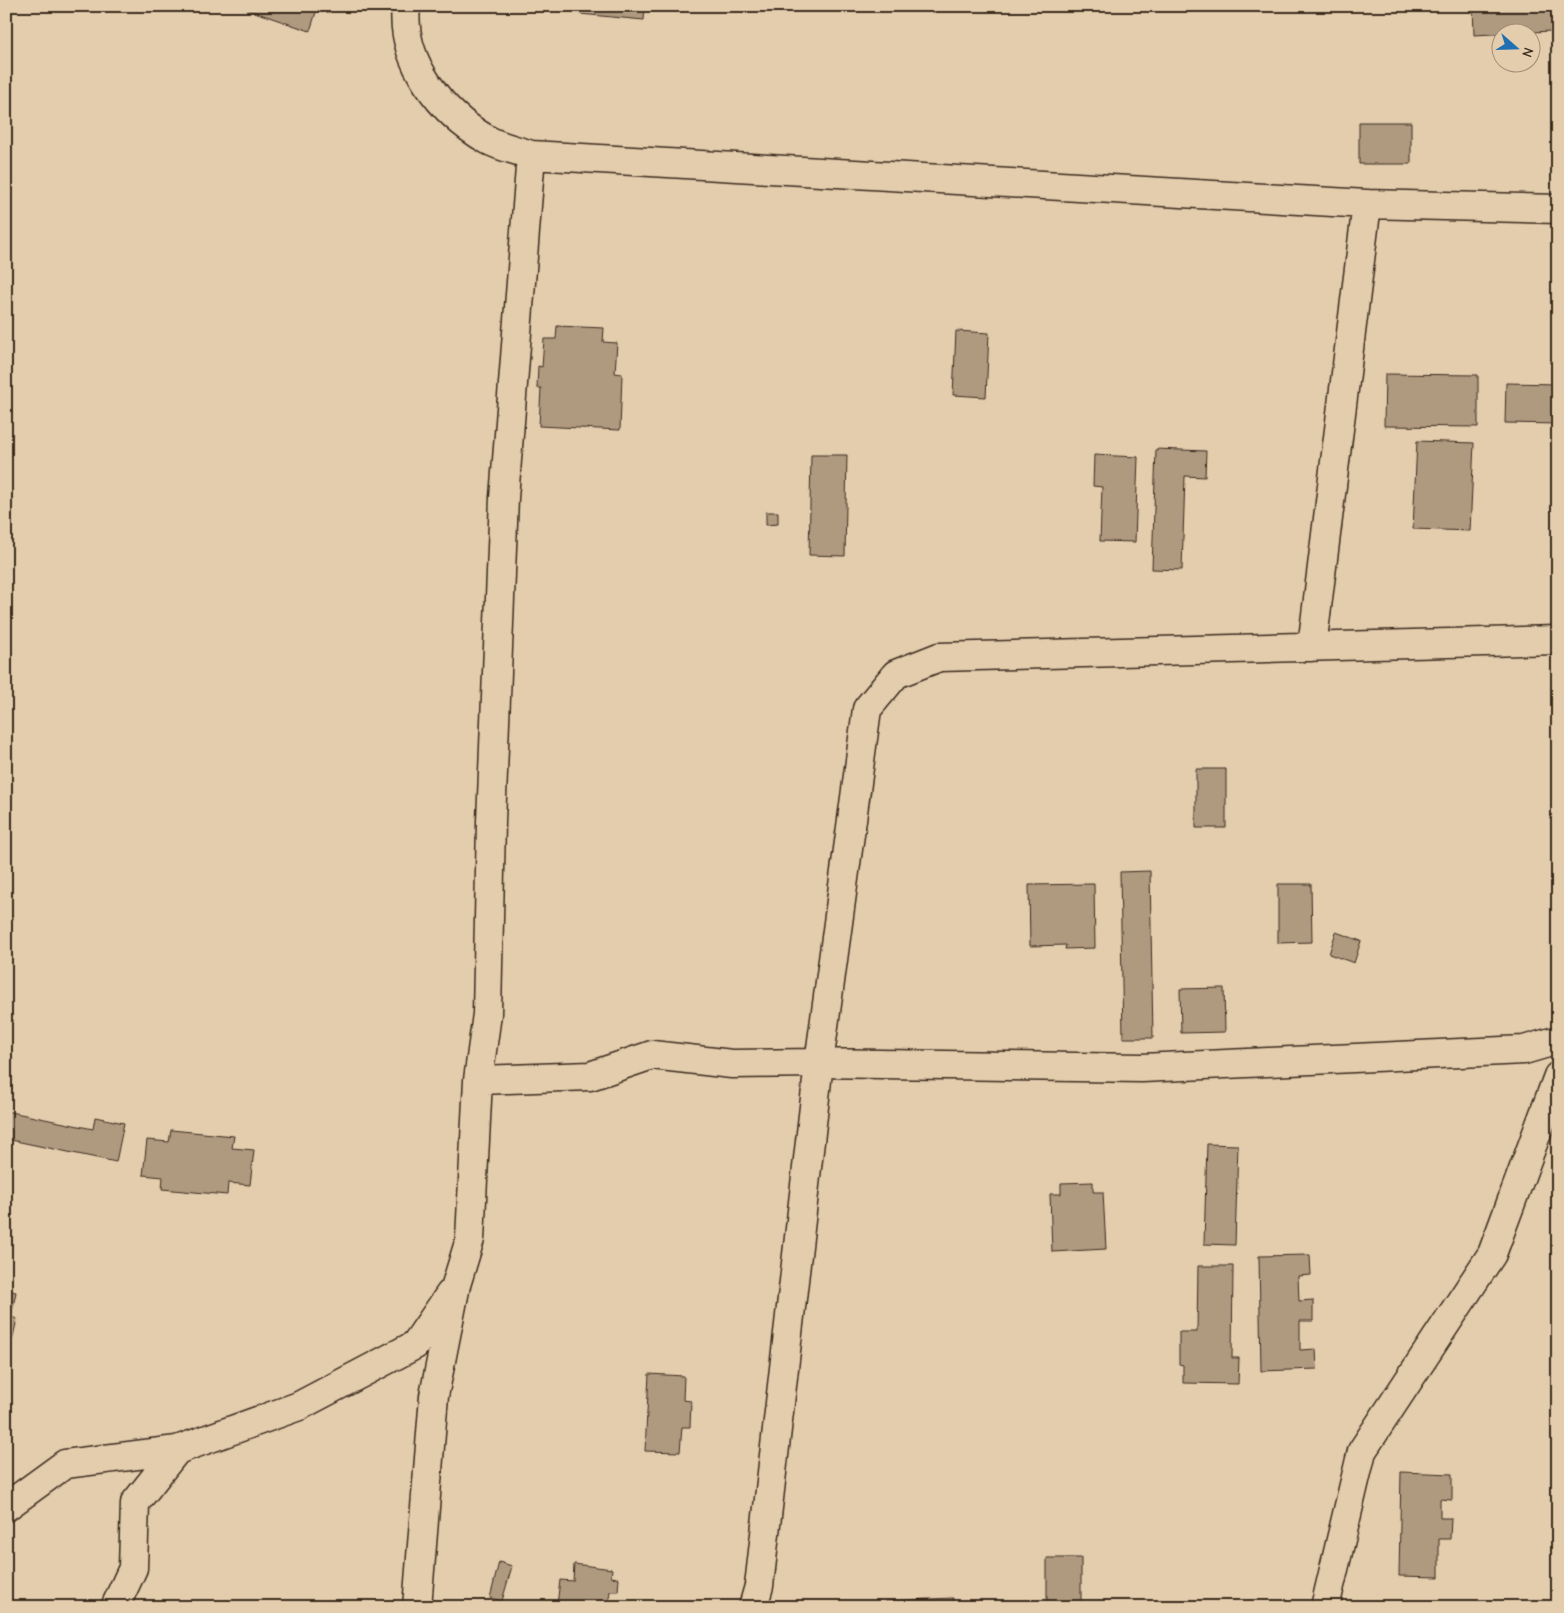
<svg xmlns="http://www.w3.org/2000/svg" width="1564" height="1613" viewBox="0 0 1564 1613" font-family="'Comic Neue',sans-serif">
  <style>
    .building { fill: #af9a80; stroke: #3b2a1e }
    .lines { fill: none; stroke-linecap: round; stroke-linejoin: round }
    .minor-casing { stroke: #3b2a1e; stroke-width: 31 }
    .minor { stroke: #e3cdad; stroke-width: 28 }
  </style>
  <rect width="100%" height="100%" fill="#e3cdad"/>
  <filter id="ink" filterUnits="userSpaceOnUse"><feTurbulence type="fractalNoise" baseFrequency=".02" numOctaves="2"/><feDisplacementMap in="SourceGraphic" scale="10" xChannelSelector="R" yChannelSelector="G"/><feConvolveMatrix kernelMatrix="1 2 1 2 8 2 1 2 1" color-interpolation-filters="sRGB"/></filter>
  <g filter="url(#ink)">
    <path class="building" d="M237,6h81l-8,25z
      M581,6h64l-1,14 -64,-6z
      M1473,6h78l1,25 -78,4z
      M1359,122h52v42h-52z
      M557,326l47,2 -1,14 14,1 -2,30 7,1 -2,56 -81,-4 2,-38h-4l1,-22 4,1 2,-28h12z
      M956,331l33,2 -3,64 -33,-2z
      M1385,374l93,1v52l-94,-1z
      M1506,383l52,1v40l-53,-1z
      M1417,441l57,2 -4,88 -57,-2z
      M1156,449l50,2 -1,26 -20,-1 -3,94 -30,-1z
      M811,455h36l-2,101 -36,-1z
      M1094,455l44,2 -3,85 -35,-1 2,-54 -9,-1z
      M766,512h12v12l-12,1z
      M1196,769h30v59h-30z
      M1150,871l3,167h-30l-3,-166z
      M1094,884l1,64 -30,1 1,-4 -36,1 -1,-61z
      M1278,884h33l1,58 -34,1z
      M1336,932l25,9 -7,22 -25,-9z
      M1224,988l1,44 -44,1 -1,-44z
      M6,1111l87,18 2,-12 29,6 -8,39 -110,-23z
      M171,1130l63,6 -2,12 22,2 -4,35 -22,-2 -1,12 -65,-6 1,-12 -20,-2 4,-35 22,2z
      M1207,1144l31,1 -3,100 -31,-1z
      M1093,1182v10h10l3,57 -54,3 -2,-58h11v-11z
      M1310,1255l1,20 -13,1 1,25 14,-1v21h-13v29l16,-1 1,20 -56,2 -2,-115z
      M1198,1266h35l-1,92h7l-1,26 -55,-1v-18l-4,-1v-32h18z
      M6,1290l10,2 -5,25 6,2 -5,22 -6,-2z
      M649,1374l35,2 -1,24 8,1 -1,26h-8l-2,25 -35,-1z
      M1401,1472l51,2v26l-12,-1v19h11l-1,21h-11v38l-40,-1z
      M1047,1558h34v49h-34z
      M499,1562l13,4 -10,35 -12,-3z
      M574,1564l38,5 -1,8 8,1 -1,13h-8l-2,16 -51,-2 3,-25 13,1z
      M953,1598v9h-66l-1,-6z"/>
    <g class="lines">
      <defs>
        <path id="minor" d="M406,6c-6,55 36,108 82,134 12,7 29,10 43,15l-27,343 -13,324 -4,192 -9,66 -8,159 -14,46 -22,111 -17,211
          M531,155l836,49 191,5
          M1312,647l55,-443
          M478,1080l112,-4 62,-21 80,9 87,-1 323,5 382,-18 34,-10
          M6,1507l59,-43 112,-14 122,-44 116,-61 35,-51
          M115,1607l18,-39 2,-65 42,-53
          M753,1607l6,-21 60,-523 48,-354 29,-35 43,-17 619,-17
          M1325,1607l37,-156 130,-197 66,-178"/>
      </defs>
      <use href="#minor" class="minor-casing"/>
      <use href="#minor" class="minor"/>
    </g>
  </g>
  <rect width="1564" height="1613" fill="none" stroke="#e3cdad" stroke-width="25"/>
  <rect x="12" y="12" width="1539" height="1588" fill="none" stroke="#3b2a1e" stroke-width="2" filter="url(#ink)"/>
  <g transform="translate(1516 48) rotate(110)"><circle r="24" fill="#e3cdad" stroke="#a08c74"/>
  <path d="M0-4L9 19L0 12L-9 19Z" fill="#1f6fb2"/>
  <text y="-8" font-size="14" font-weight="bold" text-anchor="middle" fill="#3b2a1e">N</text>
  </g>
</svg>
